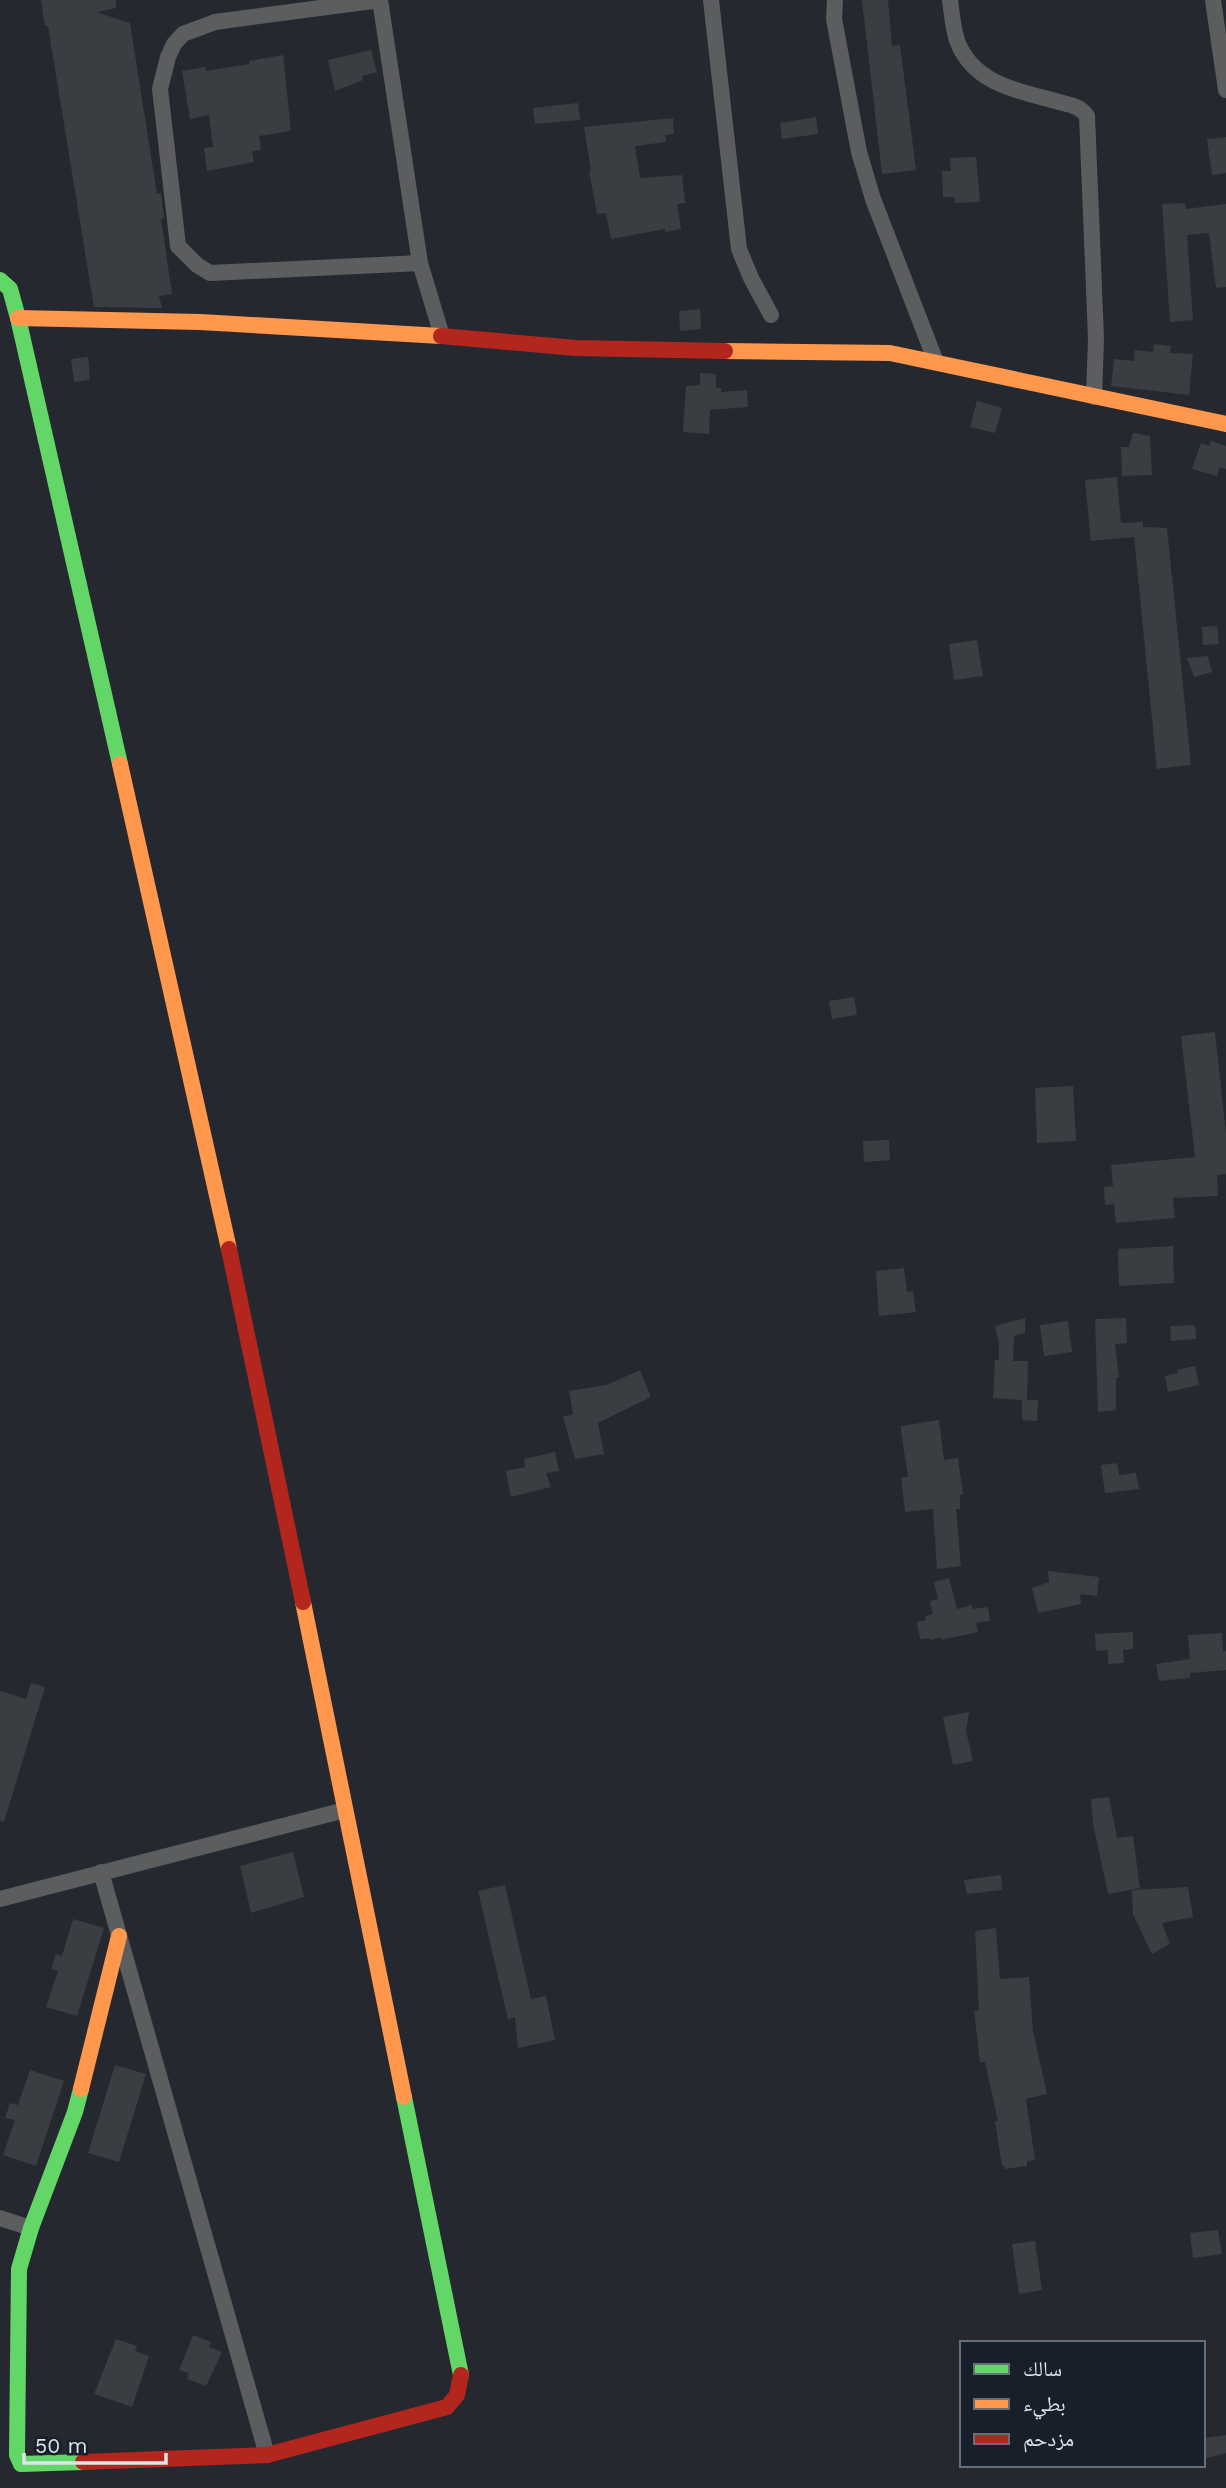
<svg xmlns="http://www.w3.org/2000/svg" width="1226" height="2488" viewBox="0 0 1226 2488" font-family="'Work Sans','Noto Naskh Arabic',sans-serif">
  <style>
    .building { fill: #3a3e42 }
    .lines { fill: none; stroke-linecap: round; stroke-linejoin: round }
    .street { stroke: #5b5d5f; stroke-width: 16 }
    .fast { stroke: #63d668; stroke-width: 16 }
    .slow { stroke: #ff974d; stroke-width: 16 }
    .jam { stroke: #b3261e; stroke-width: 16 }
  </style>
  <rect width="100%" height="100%" fill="#25292f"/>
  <path class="building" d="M41,0h75v8l-20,4 34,11 27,171 4,-1 3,25 -3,1 11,75 -13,2 3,12 -68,-1 -46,-281h-3z
    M862,0h26l4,46 8,-1 16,125 -34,4z
    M371,50l6,22 -15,4 1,4 -28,11 -7,-31z
    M283,55l8,76 -32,5 2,14 -9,1 2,11 -47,9 -3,-23 9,-1 -4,-32 -19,4 -8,-48 23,-4 1,4 31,-5 12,-2v-3z
    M578,103l2,17 -45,4 -2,-16z
    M816,117l2,17 -36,5 -2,-16z
    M673,118l1,16 -9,1 1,7 -31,4 5,32 42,-3 3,28 -8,1 4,25 -16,3v-3l-54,10 -5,-26 -9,1 -8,-43h2l-7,-44z
    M1226,137v36l-14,2 -5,-36z
    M976,157l4,45 -25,1 -1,-6h-11l-1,-26h9l-1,-13z
    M1185,203l1,6 40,-5v83l-10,1 -7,-55 -22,2 6,85 -23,2 -8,-118z
    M700,309l1,20 -21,2 -1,-20z
    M1154,344l17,2 -1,7 23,1 -4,41 -78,-9 3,-27 20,2 1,-11 18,2z
    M88,357l2,23 -16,2 -3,-23z
    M700,373l16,1v14h5v4l26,-2 1,17 -38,3 -1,24 -26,-2 3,-46 14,-1z
    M977,401l25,7 -7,25 -25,-6z
    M1133,433l17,3 2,39 -30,1 -1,-29h8z
    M1211,441l15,5v23l-6,-2 -3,9 -25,-7 9,-26 8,3z
    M1117,477l4,46 22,-1v5l24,1 24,237 -34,4 -23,-232 -43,4 -6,-61z
    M1217,626l2,18 -16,1 -1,-18z
    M977,640l6,36 -29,4 -5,-36z
    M1208,656l4,16 -18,5 -7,-19z
    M854,997l3,18 -25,4 -3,-18z
    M1215,1032l11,102v40l-9,1 1,21 -45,2 2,20 -59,5 -2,-19 -9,1 -1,-18 9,-1 -2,-21 84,-8 -14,-121z
    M1073,1086l3,55 -39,2 -2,-55z
    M889,1140l1,20 -26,2 -1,-21z
    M1173,1246l1,37 -55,3 -1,-37z
    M904,1268l3,24 6,-1 3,21 -37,4 -3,-45z
    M1025,1318v15l-11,3 -1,25h15l-1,39h11l-1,21 -15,-1v-20l-29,-2 2,-38h4v-17l-4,-17z
    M1126,1318l1,25 -12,1 4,33 -3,1v32l-18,2 -3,-93z
    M1068,1321l4,31 -28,4 -4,-31z
    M1195,1325l1,14 -25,2 -1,-15z
    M1195,1366l4,19 -31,7 -3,-16 13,-3 -1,-3z
    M640,1370l11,27 -53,26 6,31 -29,5 -12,-42 10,-3 -4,-23 38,-6z
    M939,1420l5,40 14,-2 5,36 -3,1v14h-4l5,57 -24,3 -4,-60 -28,3 -4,-35h7l-7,-46v-5z
    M555,1452l4,19 -13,2 5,14 -40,10 -5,-26 19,-4 -1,-8z
    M1117,1463l2,12 17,-2 3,16 -34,4 -4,-28z
    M1048,1571l51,6 -2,19 -17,-2 1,10 -43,9 -6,-25 17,-6z
    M949,1578l8,31 15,-4v4l16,-2 2,14 -14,2 2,9 -37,8v-3l-11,3 -1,-2 -9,1 -3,-17 9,-2 -1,-4 8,-2 -3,-13 8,-2 -4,-17z
    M1133,1632v17l-10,1 1,13 -16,1v-14l-12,1 -1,-17z
    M1222,1633l1,18h3v19l-36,3v5l-31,3 -3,-17 34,-5 -2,-24z
    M31,1683l14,4 -41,135 -4,-1v-130l26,8z
    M969,1712l-3,19 7,30 -20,4 -10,-48z
    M1109,1797l8,41 16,-2 7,52 -32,6 -15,-71 -2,-24z
    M293,1852l11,45 -53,16 -11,-47z
    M1001,1875l1,15 -35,4 -3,-14z
    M505,1885l26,114 15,-3 9,44 -37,8 -3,-31 -7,2 -30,-128z
    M1188,1887l5,30 -31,6 8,21 -18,10 -19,-40 -1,-24z
    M73,1919l31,9 -27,88 -31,-9 12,-36 -7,-2 5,-15 6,2z
    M996,1928l4,51 29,-2 4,54 14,63 -21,5 9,61 -8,1v5l-22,3 -1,-4 -2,1 -7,-45h3l-13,-59h-5l-6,-51h5l-4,-80z
    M115,2065l31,9 -27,88 -31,-9z
    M30,2070l34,11 -28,85 -33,-11 12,-35 -10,-2 5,-15 8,2z
    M1218,2230l4,24 -29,4 -3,-25z
    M1035,2241l7,49 -23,4 -7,-50z
    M193,2335l18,7 -2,5 13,5 -16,34 -19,-7 2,-6 -10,-3z
    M116,2339l21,7 -2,5 14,5 -17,51 -38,-13z
    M1226,2435v18l-23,6v-21z"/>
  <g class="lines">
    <path class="street" d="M380,0l-165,22 -32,12 -9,10 -6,13 -8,32 18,157 19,19 13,8 210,-10
      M380,0l40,263 22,73
      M711,0l28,249 12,29 20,37
      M835,0l-1,19 25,133 14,47 63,163
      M950,0c2,14 3,31 8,43 17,42 62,48 101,59 11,3 21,4 28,14l9,222 -2,59
      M1213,0l13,90
      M101,1872l166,583
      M0,1899l345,-89
      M0,2218l31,10"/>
    <path class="fast" d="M0,280l10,9 8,29 102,446
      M81,2089l-6,23 -44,116 -12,41 -2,186 4,9 62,-2
      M404,2097l57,278"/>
    <path class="slow" d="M18,318l182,4 241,14
      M725,351l165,2 336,71
      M120,764l109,485
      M303,1602l101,495
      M81,2089l38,-153"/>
    <path class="jam" d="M441,336l135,12 149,3
      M229,1249l74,353
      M83,2462l184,-7 180,-48 10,-12 4,-20"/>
  </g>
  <rect x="960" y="2341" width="245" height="126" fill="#161f2a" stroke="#666e78" stroke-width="2"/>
  <rect x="974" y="2364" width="35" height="10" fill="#63d668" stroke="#666e78" stroke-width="2"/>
  <text x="1023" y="2376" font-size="21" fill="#dee4ec">سالك</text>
  <rect x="974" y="2399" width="35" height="10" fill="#ff974d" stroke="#666e78" stroke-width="2"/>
  <text x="1023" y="2411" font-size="21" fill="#dee4ec">بطيء</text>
  <rect x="974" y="2434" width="35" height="10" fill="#b3261e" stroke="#666e78" stroke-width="2"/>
  <text x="1023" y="2446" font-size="21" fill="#dee4ec">مزدحم</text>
  <path d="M24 2453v10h142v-10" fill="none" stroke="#dee4ec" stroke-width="3.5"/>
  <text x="35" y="2453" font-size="21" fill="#dee4ec" stroke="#161f2a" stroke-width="5" paint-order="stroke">50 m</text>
</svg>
